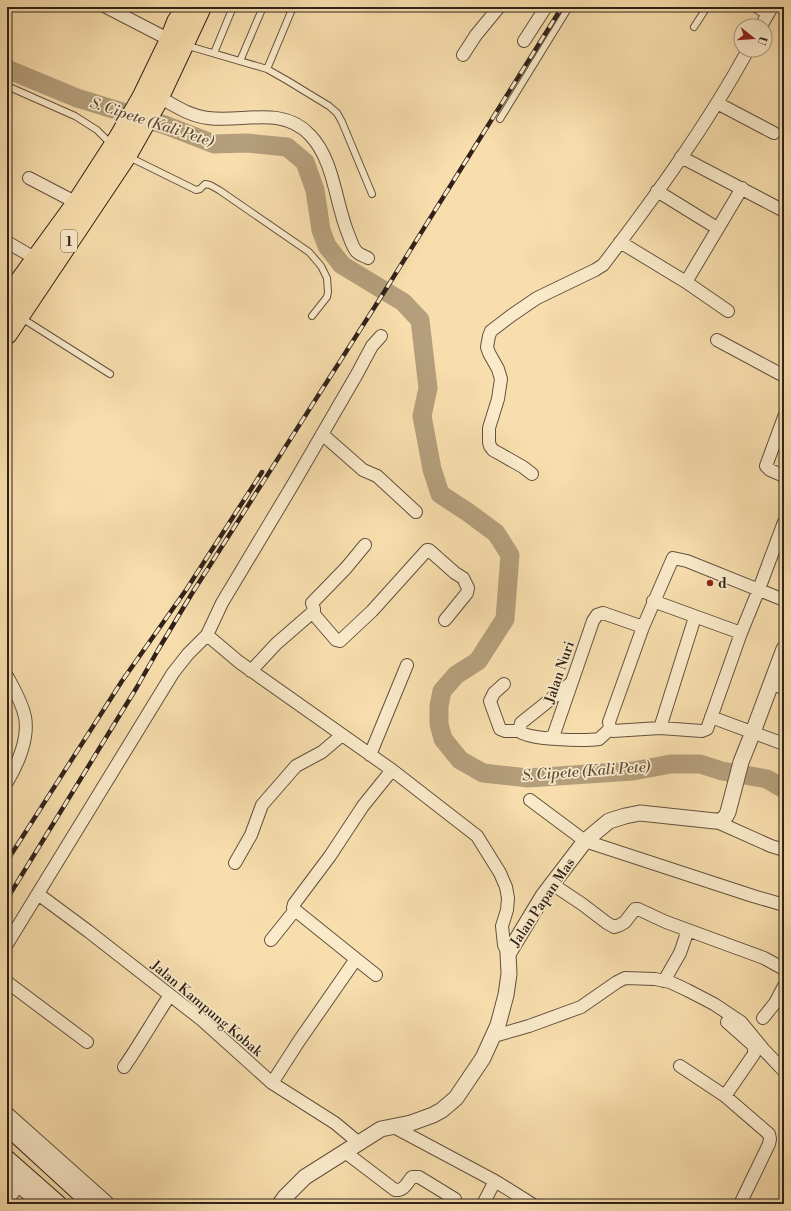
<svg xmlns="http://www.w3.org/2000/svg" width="791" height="1211" viewBox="0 0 791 1211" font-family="'Libre Bodoni',serif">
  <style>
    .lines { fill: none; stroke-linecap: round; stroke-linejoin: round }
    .river { stroke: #b49e7b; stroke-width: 19 }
    .service-casing { stroke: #62513e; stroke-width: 8 }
    .minor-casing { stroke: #62513e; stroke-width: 14 }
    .tertiary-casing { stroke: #62513e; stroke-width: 17 }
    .secondary-casing { stroke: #302219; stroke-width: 19 }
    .trunk-casing { stroke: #302219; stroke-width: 22 }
    .service { stroke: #faeaca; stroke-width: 6 }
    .minor { stroke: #faeaca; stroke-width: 12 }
    .tertiary { stroke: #faeaca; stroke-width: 15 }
    .secondary { stroke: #faeaca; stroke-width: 17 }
    .trunk { stroke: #f8dead; stroke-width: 20 }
    .rail-casing { stroke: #302219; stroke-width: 4.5 }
    .rail { stroke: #faeaca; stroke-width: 3; stroke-dasharray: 9; stroke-linecap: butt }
    .poi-dot { fill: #8f2418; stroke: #faeaca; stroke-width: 1.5 }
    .labels { text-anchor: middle; stroke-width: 3.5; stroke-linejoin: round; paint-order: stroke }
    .shield { fill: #faeaca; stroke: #6d5e4e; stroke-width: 1 }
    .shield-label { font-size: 13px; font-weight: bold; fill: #302219 }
    .poi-label { font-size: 14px; font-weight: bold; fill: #302219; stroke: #faeaca; text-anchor: start }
    .street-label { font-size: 14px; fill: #302219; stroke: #faeaca }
    .water-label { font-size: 15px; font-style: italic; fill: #5e4d3b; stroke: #faeaca }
  </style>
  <rect width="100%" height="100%" fill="#f8dead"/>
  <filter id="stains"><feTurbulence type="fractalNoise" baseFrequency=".005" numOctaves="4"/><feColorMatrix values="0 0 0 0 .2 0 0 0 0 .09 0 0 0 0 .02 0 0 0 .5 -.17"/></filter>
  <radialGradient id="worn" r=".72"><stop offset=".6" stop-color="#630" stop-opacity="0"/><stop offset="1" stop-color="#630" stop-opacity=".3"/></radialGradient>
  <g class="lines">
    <path class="river" d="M7,69l70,29 88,27 49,19 33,-1 40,4 18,15 10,28 6,40 6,16 15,19 61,37 17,18 8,68 -6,28 10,53 8,25 29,19 27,20 14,22 -5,64 -27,42 -22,14 -14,16 -3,15v18l4,15 17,21 23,13 45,5 105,-7 38,-7h29l22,7 45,8 17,10"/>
    <defs>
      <path id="service" d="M752,7l14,9
        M694,27l13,-20
        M185,45l82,24 21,12 41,25 8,7 5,9 30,72
        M214,53l19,-46
        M240,61l23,-54
        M267,69l26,-62
        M7,86l68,30 22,14 14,14
        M500,119l69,-112
        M129,157l67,33 4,-1 5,-5 5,1 9,5 90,62 12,14 6,12 1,14 -1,5 -15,19
        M20,317l90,57"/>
      <path id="minor" d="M106,7l64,33
        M761,26l11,-19
        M524,41l22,-34
        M463,55l13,-20 23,-28
        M159,97c16,9 31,19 49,21 34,5 74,-13 102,17 25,26 25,69 39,101 2,5 4,12 8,16 3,3 7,4 11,6
        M717,103l57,30
        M681,157l103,54
        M29,178l48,25
        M657,191l60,37
        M7,242l29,17
        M620,242l66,40 42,29
        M686,282l56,-94
        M717,340l67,36
        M784,417l-18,49 4,4 14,6
        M322,434l41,36 14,6 39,36
        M532,474l-9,-7 -30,-17 -3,-4 -1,-4v-14l9,-29 3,-20 -3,-10 -9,-16 -2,-6 2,-11 2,-5 21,-16 25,-17 58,-28 8,-5c52,-68 104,-140 145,-215
        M784,522l-25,67 -18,44 -34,96 -5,2 -42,-3 -47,3 -3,-2 -1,-7 34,-95 30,-69 14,3 97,39
        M653,601l88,32
        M312,612l24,28 4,1 32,-30 55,-61h2l26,23 8,5 5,10 -1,5 -22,27
        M207,635l15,-32 73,-122 62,-107 15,-28 9,-10
        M251,671l25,-27 38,-33v-2l-2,-6 34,-35 19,-23
        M7,676c7,13 15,26 18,41 4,21 -7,47 -18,65
        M571,683l-50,40 -2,8c9,9 66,10 80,8l11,-10
        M504,684l-10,9 -4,8 1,3 9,25 5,2h14
        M771,684l13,4
        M711,717l73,27
        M660,728l35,-111
        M549,738l5,-3 1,-4 38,-110 4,-6 6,-2 40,14
        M370,755l37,-90
        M530,800l55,41 168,55 31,9
        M715,821l56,25 13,4
        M235,863l16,-28 11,-30 34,-39 26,-14 20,-17
        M552,884l30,20 25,19 7,4 6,-2 5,-3 10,-13h3l28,13 98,36 20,11
        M38,894l50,37 114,89 70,63 63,40 24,20
        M271,940l24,-30
        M7,944l166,-271 15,-19 19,-19 32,27 153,108 85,66 23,37 6,14 2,11 -1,12 -5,16 2,19 4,9
        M356,959l20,16
        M664,981l16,-28 8,-23
        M7,982l80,60
        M763,1018l12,-15 9,-17
        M494,1036l35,-10 52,-19 36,-25 8,-4 30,1 15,3 17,8 27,14 27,18 23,28 20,21
        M680,1066l45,30 44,38 1,5 -1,5 -29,60
        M124,1067c16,-23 30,-48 46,-72
        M272,1083l27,-42 57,-82 -61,-49 -2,-2 1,-4 36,-48 33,-50 29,-36
        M725,1096l29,-42v-8l-27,-24
        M7,1113l102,91
        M392,1126l103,55 37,23
        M345,1152l50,38c9,1 12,-7 17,-13h7l36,22
        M7,1176l11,10 22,18
        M7,1201l11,-15
        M483,1204l12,-23"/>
      <path id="tertiary" d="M280,1204l5,-7 20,-20 76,-48 30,-6 22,-8 9,-5 14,-12 27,-40 15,-33 8,-30 3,-21 -1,-20 35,-58 42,-55 24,-20 16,-5 15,-3 75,8c7,0 10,-2 13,-9l13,-50 12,-30 31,-83"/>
      <path id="secondary" d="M7,1126l85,78
        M7,1159l51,45"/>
      <path id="trunk" d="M7,299l70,-96 42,-65 23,-40 28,-58 7,-18 10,-15
        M7,334l119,-178 30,-53 45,-96"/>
    </defs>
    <use href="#service" class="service-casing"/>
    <use href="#minor" class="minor-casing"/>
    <use href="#tertiary" class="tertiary-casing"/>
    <use href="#secondary" class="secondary-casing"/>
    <use href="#trunk" class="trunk-casing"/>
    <use href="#service" class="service"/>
    <use href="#minor" class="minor"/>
    <use href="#tertiary" class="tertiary"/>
    <use href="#secondary" class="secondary"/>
    <use href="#trunk" class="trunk"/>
    <defs>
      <path id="rail" d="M7,861l115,-180 64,-91 76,-118
        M7,899l130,-212 21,-37 33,-55 190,-298 181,-290"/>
    </defs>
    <use href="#rail" class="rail-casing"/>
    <use href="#rail" class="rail"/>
  </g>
  <circle class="poi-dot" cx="710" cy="583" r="4"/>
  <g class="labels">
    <rect class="shield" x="61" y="230" width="16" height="22" rx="3"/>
    <g class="shield-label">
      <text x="69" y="246">1</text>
    </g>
    <g class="poi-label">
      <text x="718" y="588">d</text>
    </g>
    <g class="street-label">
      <text transform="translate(559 672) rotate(-71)" y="5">Jalan Nuri</text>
      <text transform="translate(542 902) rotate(-56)" y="5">Jalan Papan Mas</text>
      <text transform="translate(207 1008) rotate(40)" y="5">Jalan Kampung Kobak</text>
    </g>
    <g class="water-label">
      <text transform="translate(152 122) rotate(18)" y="5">S. Cipete (Kali Pete)</text>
      <text transform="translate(586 771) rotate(-4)" y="5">S. Cipete (Kali Pete)</text>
    </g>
  </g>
  <rect width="791" height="1211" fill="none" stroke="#f8dead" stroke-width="24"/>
  <rect x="8" y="8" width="775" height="1195" fill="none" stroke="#302219" stroke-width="2"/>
  <rect x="12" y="12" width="767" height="1187" fill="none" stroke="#302219"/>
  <g transform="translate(753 38) rotate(107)"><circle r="19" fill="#faeaca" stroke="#a99a83"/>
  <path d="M0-3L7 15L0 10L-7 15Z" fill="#8f2418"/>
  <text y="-6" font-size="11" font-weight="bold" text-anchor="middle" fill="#302219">U</text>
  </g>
  <rect width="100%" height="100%" filter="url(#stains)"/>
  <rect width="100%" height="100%" fill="url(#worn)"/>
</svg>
